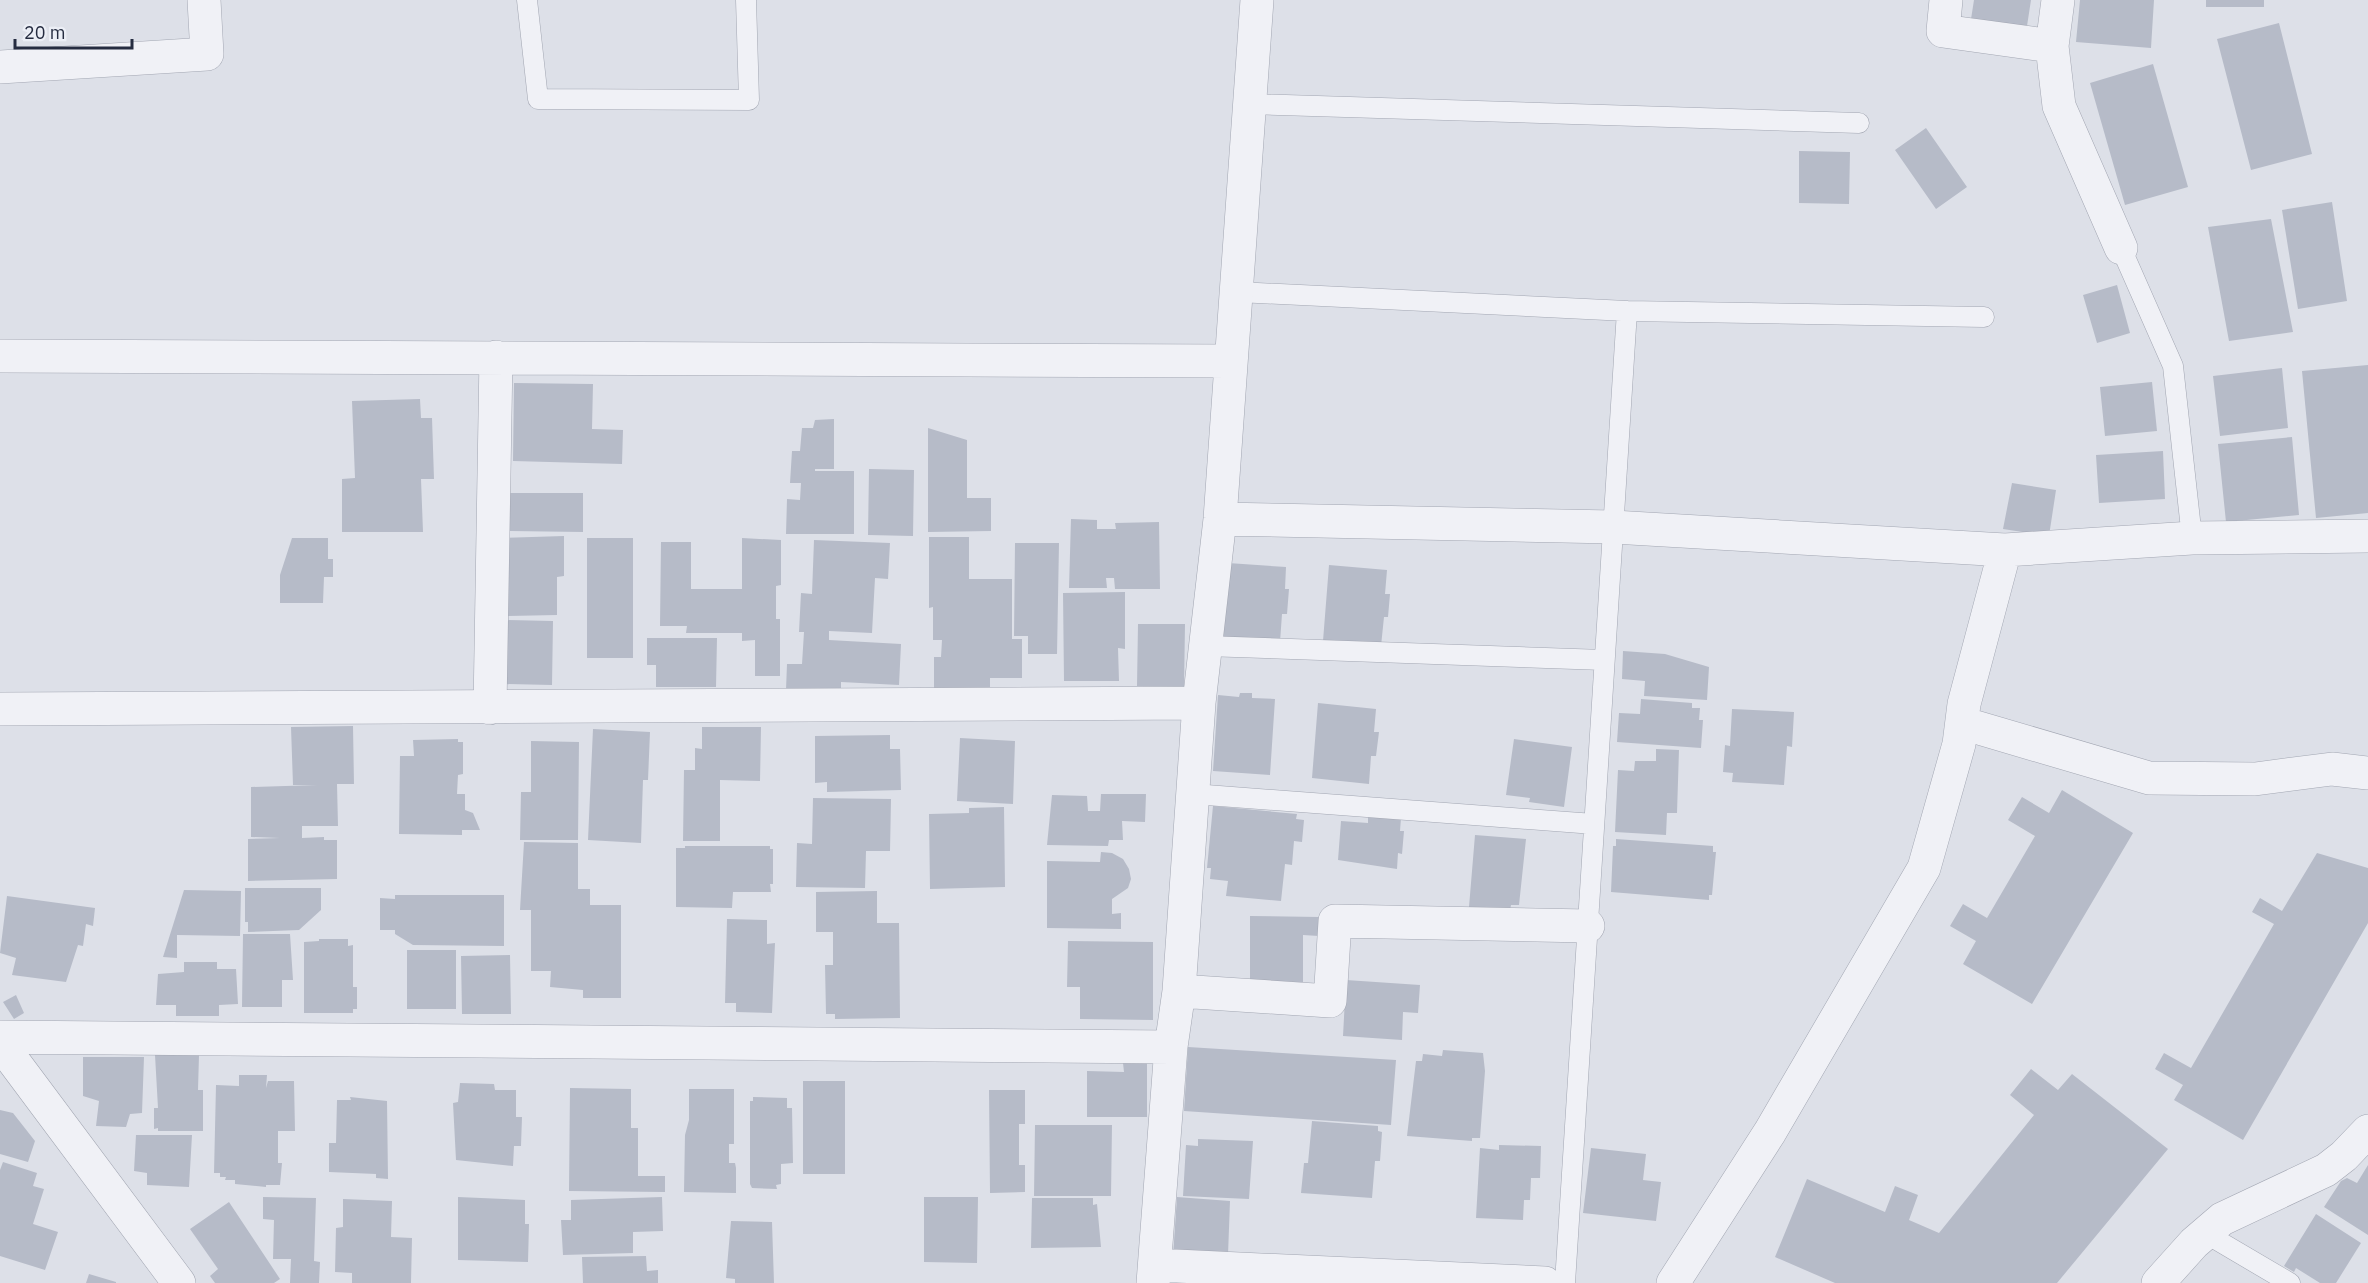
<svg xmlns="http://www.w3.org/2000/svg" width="2368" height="1283" viewBox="0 0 2368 1283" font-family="'IBM Plex Sans',sans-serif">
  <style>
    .building { fill: #b6bbc8 }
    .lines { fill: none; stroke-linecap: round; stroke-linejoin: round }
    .service-casing { stroke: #a2a6b2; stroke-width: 21 }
    .minor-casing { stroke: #a2a6b2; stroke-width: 34 }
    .service { stroke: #f0f1f6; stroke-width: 20 }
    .minor { stroke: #f0f1f6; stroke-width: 33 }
  </style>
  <rect width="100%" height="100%" fill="#dde0e8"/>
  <path class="building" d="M1974,0h57l-6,39 -56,-7z
    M2080,0h74l-3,48 -75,-6z
    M2206,0h58v7h-58z
    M2279,23l33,131 -61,16 -34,-131z
    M2153,64l35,123 -63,18 -35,-122z
    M1926,128l41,59 -31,22 -41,-59z
    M1799,151l51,1 -1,52 -50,-1z
    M2332,202l15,99 -49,8 -16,-99z
    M2271,219l22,113 -64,9 -21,-114z
    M2117,285l13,48 -33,10 -14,-48z
    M2368,365v148l-52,5 -14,-147z
    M2282,368l6,60 -68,8 -7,-60z
    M2152,382l5,49 -52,5 -5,-49z
    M514,383l79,1 -1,45 31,1 -1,34 -109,-3z
    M420,399l1,19h11l2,61h-13l2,53h-81v-53l13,-1 -3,-77z
    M834,419v50h-19v2h39v63h-68l1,-35 13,1 1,-17h-11l2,-32h8l2,-23h11l2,-8z
    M928,428l39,12v58h24v33l-63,1z
    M2292,437l7,78 -73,7 -8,-78z
    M2163,451l2,48 -66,4 -3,-48z
    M869,469l45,1 -1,66 -45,-1z
    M2012,483l44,7 -7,46 -46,-7z
    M510,493h73v39l-73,-1z
    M1071,519l26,1v9h19l-1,-6 44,-1 1,67h-45l-1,-11h-8l1,10h-38z
    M564,536v40l-7,1v38l-50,1 -7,-78z
    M929,537h40v42h43v60h10v39h-32v13h-56v-34h7l1,-17h-9v-33l-4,1z
    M292,538h36v21h5v18h-9l-1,26h-43v-28z
    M587,538h46v120h-46z
    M742,538l39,2v45l-5,1v33h4v57h-25v-36l-13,1v-8h-56l1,-7h-27l1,-84h30v47h51z
    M814,540l76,3 -2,36 -13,-1 -3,55 -43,-2v9l72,4 -2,41 -58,-3v12l-55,-4 1,-26h15l2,-32h-5l2,-39 11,1z
    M1015,543h44l-2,111h-29v-18h-14z
    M1228,563l58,4 -1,22h4l-2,25h-5l-2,28 -57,-4z
    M1329,565l58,5 -2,24h5l-2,23h-4l-3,29 -58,-5z
    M1125,592v57l-7,-1 1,33h-55l-1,-88z
    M503,620l50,1 -1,64 -50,-1z
    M1138,624h47l-1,63 -47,-1z
    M647,638h70l-1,49h-60v-22h-9z
    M1623,651l42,3 44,13 -2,33 -63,-4 1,-15 -23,-2z
    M1240,693h12v5l23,1 -5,76 -57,-4 5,-76 21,2z
    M1641,699l51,4v5h8l-1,12h4l-2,28 -84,-6 2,-29 21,1z
    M1318,703l58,6 -2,23h5l-3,24h-5l-2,28 -57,-6z
    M1732,709l62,3 -2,35 -5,-1 -3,39 -52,-3 1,-9 -10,-1 2,-27 5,1z
    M353,726l1,58h-17l1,42h-36v12l22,-1v3h13v39l-89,2v-42l32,-1 -29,-1v-50l66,-2h-24l-2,-58z
    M702,727h59l-1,54 -40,-1v61h-37l1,-71h11v-22l7,1z
    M593,729l57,3 -2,48h-5l-2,63 -53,-3z
    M890,735v14h10l1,41 -74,2v-10l-12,1v-47z
    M960,738l55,3 -2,63 -56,-3z
    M458,739v3h5v32l-5,1 -1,19h8v16l8,3 7,17h-18v5l-63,-1 1,-78h14l-1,-16z
    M1514,739l58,8 -8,60 -35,-5 1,-4 -24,-3z
    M531,741l48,1 -1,98h-58l1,-48h10z
    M1656,749l23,1 -2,63h-10l-1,22 -51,-3 3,-62 16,1 1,-10h21z
    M2062,790l71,43 -101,171 -69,-40 13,-23 -26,-15 13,-22 24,14 48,-82 -27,-16 14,-23 27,16z
    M1101,794h45l-1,28 -23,-1 1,19h-14l-1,6 -61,-1 5,-50 35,1 1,15h12z
    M813,798l78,1 -1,52h-24l-1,37 -69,-1 1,-44 15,1z
    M1213,806l84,8 -1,5 8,1 -2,22 -8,-1 -2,24 -7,-1 -4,37 -55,-5 2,-15 -18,-2 1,-11h-4z
    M1004,807l1,80 -75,2 -1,-75 40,-1v-5z
    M1368,814l33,4 -1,13h4l-2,23 -4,-1 -1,16 -59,-9 3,-39 27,2z
    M1475,835l51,4 -7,66h-8l-2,11 -40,-9z
    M1616,839l97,7v6h3l-4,43h-3v5l-98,-8 2,-46h3z
    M524,842l54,1v46h12v16h31v93h-38v-8l-33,-3 1,-16h-20v-61h-11z
    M685,846h85v3h3v35h-3l1,8h-38l-1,16 -56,-1v-59h9z
    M1101,852l11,1 11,6 6,10 2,10 -3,9 -16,11v15l9,-1v16l-74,-1v-67l53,1z
    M2317,853l51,15v55l-125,217 -69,-40 9,-15 -28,-16 9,-16 27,15 83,-144 -22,-12 8,-14 22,13z
    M245,888h76v22l-22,20 -51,2v-10h-3z
    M184,890l57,1 -1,45 -63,-1v23l-14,-1z
    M877,891v32h22l1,95 -65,1v-5h-9l-1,-49h8v-33h-17v-40z
    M395,895h109v51l-91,-1 -18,-11v-4h-15v-32l15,1z
    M7,896l88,12 -2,18 -7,-2 -3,22 -5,-1 -12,37 -54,-7 4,-17 -16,-5z
    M1250,916l69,1v19l-16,-1v47l-53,-1z
    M727,919l40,1v24l8,-1 -3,70 -36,-1v-9h-11z
    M243,934h47l3,46h-11v27h-40z
    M319,939h29v7l5,-1v42h4v22h-4v4h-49v-71l15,-1z
    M1068,941l85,1v78l-73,-1v-32h-13z
    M407,950h49v59h-49z
    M510,955l1,59h-49l-1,-58z
    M184,962h33v7h19l2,35 -19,1v11h-43v-11h-20l2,-31 26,-2z
    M1346,980l74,5 -2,28 -15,-1 -1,28 -59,-4z
    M16,995l8,18 -10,6 -11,-17z
    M1188,1047l208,13 -5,65 -207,-14z
    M1443,1050l40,3 2,18 -5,67h-8v3l-65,-5 9,-75h6l1,-7 19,2z
    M155,1055h44l-1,35h5v41h-45v-3l-4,1v-21h4z
    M83,1057h61l-2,56 -12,1 -4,13 -30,-1 3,-25 -16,-5z
    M1123,1063h24v54h-60v-46l37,1z
    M2031,1069l27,21 14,-16 96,75 -111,134h-222l-60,-26 32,-78 78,33 10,-26 23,9 -9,25 30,13 95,-118 -24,-20z
    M239,1075h28l-1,13 2,-7h26l1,50h-17v32h4l-2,22h-14v2l-31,-3v-4h-10l1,-3h-6v-4h-6l2,-88 23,1z
    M803,1081h42v93h-42z
    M460,1083l34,1 1,6h21v27h6l-1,29h-7l-1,20 -57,-6 -3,-57 5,-1z
    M570,1088l61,1v39h7v48h27v16l-96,-1z
    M689,1089h45v55h-5v19h6l1,5v25l-52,-1 1,-57 4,-15z
    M989,1090h36v34h-6v41h6v27l-35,1z
    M350,1097l37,4 1,78 -12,-1v-4l-47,-2v-29h7l1,-43h14z
    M753,1097l34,1v10h5l1,55 -12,1v20l-5,1 1,4 -25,-1 -2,-4v-83h3z
    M0,1110l13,3 22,28 -7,21 -28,-8z
    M1312,1121l66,5v5l4,1 -2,29h-5l-3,37 -71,-5 3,-30h4z
    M1035,1125h77l-1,71h-77z
    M136,1135h56l-3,52 -42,-2v-12l-13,-2z
    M1198,1139l55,2 -4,58 -66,-3 3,-51 12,1z
    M1499,1145l42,1 -1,32h-9l-1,22h-6l-1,20 -47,-2 4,-70 19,2z
    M1591,1148l55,6 -3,26 18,2 -5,39 -73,-8z
    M3,1162l34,11 -4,13 11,3 -11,35 25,8 -13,38 -45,-14v-86z
    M2368,1165v70l-44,-28 17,-26 6,-3 10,5z
    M263,1197l53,1 -2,63 6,1 -1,21h-29l1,-24h-18l1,-39 -11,-1z
    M458,1197l67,3v24h4l-1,38 -70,-2z
    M662,1197l1,34 -30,1v21l-70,2 -2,-35h10v-20z
    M924,1197h54l-1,66 -53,-1z
    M1177,1197l53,4 -2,54 -55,1z
    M1032,1198h61v7l4,-1 4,43 -70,1z
    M343,1199l49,2 -1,36 21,1 -1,45h-59v-10l-17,-1 1,-44 7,-1z
    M229,1202l51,77 -6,4h-59l-5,-7 8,-7 -28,-40z
    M2316,1214l45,29 -25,40h-16l-24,-15 -2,4 -10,-6z
    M731,1221l41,1 2,61h-39v-4l-9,-1z
    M646,1256l1,15 11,-1v13h-75l-1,-26z
    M89,1274l27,8v1h-30z"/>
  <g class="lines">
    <defs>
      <path id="service" d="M527,0l11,99 211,1 -3,-100
        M1250,104l609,19
        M2121,248l52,118 19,172
        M1238,292l389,19 357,6
        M1205,646l399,14
        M1193,794l401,30
        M2205,1233l85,50
        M1565,1283l62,-972"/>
      <path id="minor" d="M1946,0l-3,31 109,15
        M2058,0l-6,46 7,60 62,142
        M0,67l207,-13 -3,-54
        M0,356l1231,5
        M1220,519l393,8 392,23 187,-12 176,-2
        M490,708l6,-351
        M0,709l1199,-6
        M1962,723l187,55 106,1 77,-10 36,4
        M1179,991l151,10 5,-80 253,5
        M0,1037l1171,10
        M0,1043l179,240
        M1155,1265l390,18
        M1153,1283l18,-236 8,-56 20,-288 21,-184 37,-519
        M1673,1283l97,-151 154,-264 35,-124 5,-40 41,-154
        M2158,1283l36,-40 28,-24 104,-49 18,-14 24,-25"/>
    </defs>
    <use href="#service" class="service-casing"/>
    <use href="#minor" class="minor-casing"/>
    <use href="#service" class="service"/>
    <use href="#minor" class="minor"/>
  </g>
  <path d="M15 39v9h117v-9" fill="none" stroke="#252c40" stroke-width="3"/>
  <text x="24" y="39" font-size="18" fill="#252c40" stroke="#eceff6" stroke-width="4.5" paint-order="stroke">20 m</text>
</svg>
